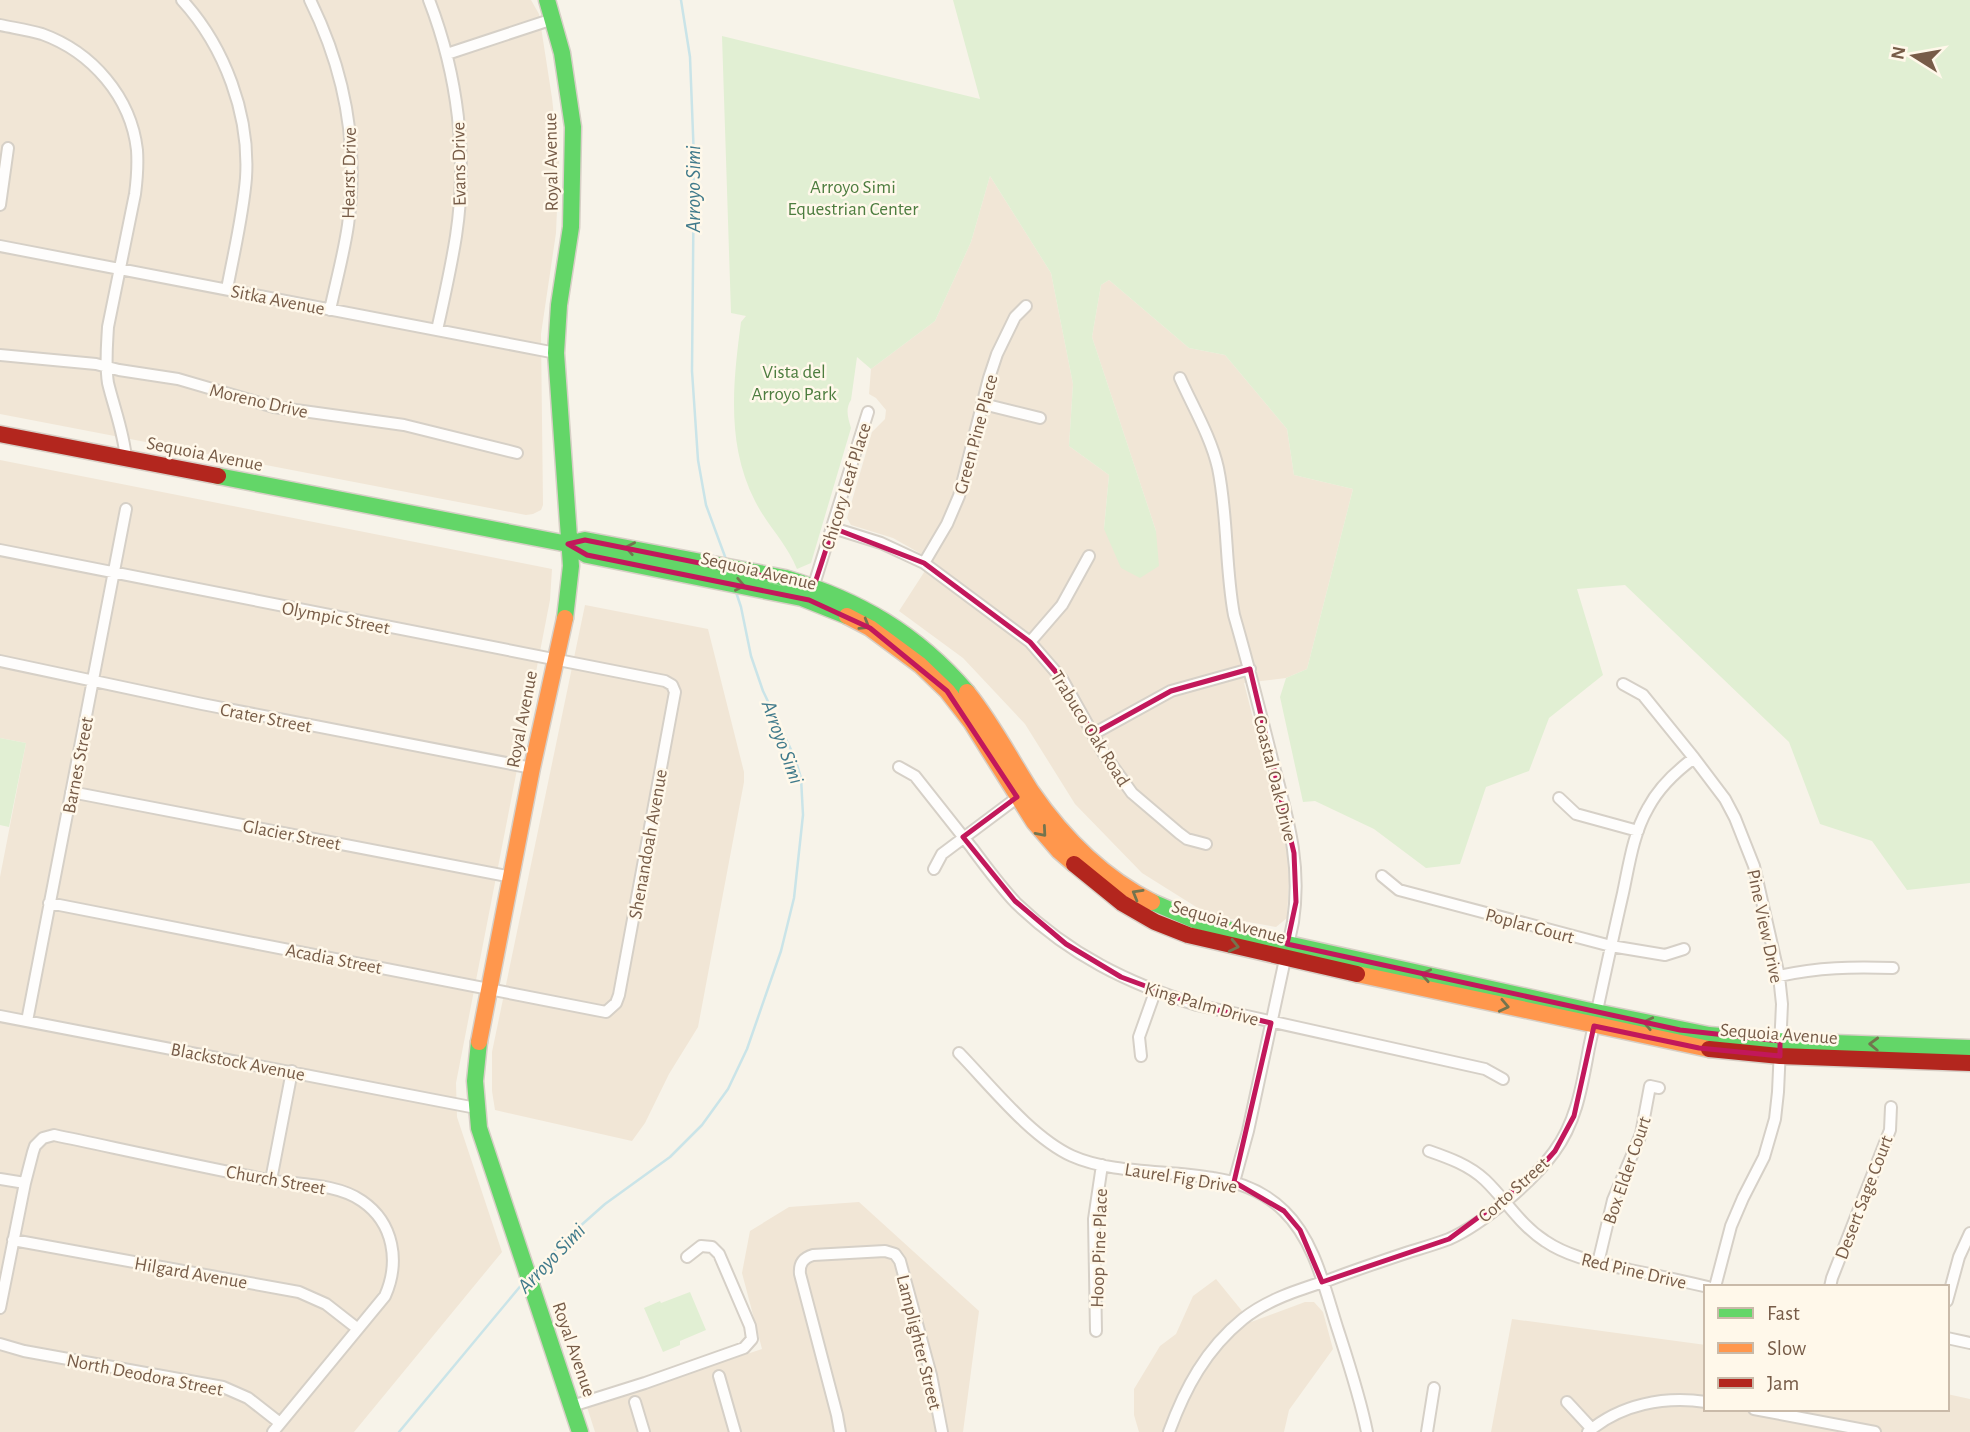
<svg xmlns="http://www.w3.org/2000/svg" width="1970" height="1432" viewBox="0 0 1970 1432" font-family="'Alegreya Sans',sans-serif">
  <style>
    .residential { fill: #f1e6d6 }
    .green { fill: #e1efd3 }
    .lines { fill: none; stroke-linecap: round; stroke-linejoin: round }
    .stream { stroke: #cae4e8; stroke-width: 2.5 }
    .street-casing { stroke: #d6d0c7; stroke-width: 14 }
    .fast-casing { stroke: #d7cfc6; stroke-width: 19 }
    .slow-casing { stroke: #d7cfc6; stroke-width: 19 }
    .jam-casing { stroke: #d7cfc6; stroke-width: 19 }
    .street { stroke: #fefdfc; stroke-width: 10 }
    .fast { stroke: #63d668; stroke-width: 16 }
    .slow { stroke: #ff974d; stroke-width: 16 }
    .jam { stroke: #b3261e; stroke-width: 16 }
    .oneway { stroke: #73744e }
    .marked { fill: none; stroke: #c2185b; stroke-width: 5; stroke-linejoin: round }
    .labels { text-anchor: middle; stroke-width: 5; stroke-linejoin: round; paint-order: stroke }
    .street-label { font-size: 19px; fill: #775c48; stroke: #fff8ea }
    .park-label { font-size: 19px; fill: #4d7d3f; stroke: #fff8ea }
    .water-label { font-size: 21px; font-style: italic; fill: #407a8b; stroke: #fff8ea }
  </style>
  <rect width="100%" height="100%" fill="#f7f3e9"/>
  <path class="residential" d="M0,0h531l8,14 13,84 7,64 -3,71 -15,101 2,171 -2,5 -8,4 -7,1 -526,-101z
    M990,176l61,97 22,111 -4,62 40,29 -5,54 52,2 -64,-194 9,-52 8,-5 80,68 36,7 62,74 7,46 59,14 -46,180 -21,9 -42,5 43,168 2,30 -2,37 -11,9 -67,-12 -67,-42 -67,-69 -50,-80 -62,-66 -64,-47 33,-51 -39,-22 -42,-13 -4,-7 25,-86 13,-13 1,-9 -10,-12 -7,-4 2,-25 64,-48 36,-79z
    M0,460l552,109 -2,31 -94,483 1,34 45,135 -148,180h-354v-555l26,-134 -26,-5z
    M585,605l123,24 36,143v10l-46,245 -29,47 -24,49 -13,18 -137,-31 -3,-19v-39z
    M859,1202l120,109 -16,121h-368l-8,-25 175,-58 -20,-76 8,-42 39,-24z
    M1216,1279l35,43 54,-20h9l9,10 10,37 -44,61 -5,22h-145l-5,-17v-26l26,-43 16,-12 17,-38z
    M1512,1319l194,26v64h241v-15l23,5v33h-479z"/>
  <path class="green" d="M953,0h1017v883l-63,7 -35,-49 -52,-17 -31,-82 -164,-157 -48,4 26,86 -54,43 -20,53 -43,16 -26,77 -34,4 -52,-39 -59,-28 -12,1 -23,-105 6,-19 21,-9 46,-180 -59,-14 -7,-46 -62,-74 -36,-7 -80,-68 -8,5 -9,52 64,194 3,35 -19,12 -19,-10 -17,-39 5,-54 -40,-29 4,-62 -22,-111 -61,-97 -19,66 -36,79 -64,48 -14,-12 -6,43c-6,9 -3,18 0,28l-40,135 -14,6c-10,-25 -30,-44 -42,-68 -29,-57 -22,-119 -14,-179l5,-6 -15,-3 -9,-277 258,63z
    M0,738l26,5 -17,84 -9,-2z
    M690,1292l16,38 -26,11v4l-17,7 -19,-44 16,-7 1,2z"/>
  <g class="lines">
    <path class="stream" d="M681,0l9,57 4,102 -2,212 6,89 8,45 21,57
      M533,1273l36,-37 36,-32 65,-47 32,-32 26,-36 19,-40 34,-98 13,-53 9,-83 -2,-37 -6,-20 -32,-67 -12,-35 -10,-49 -5,-15
      M399,1432l124,-149"/>
    <defs>
      <path id="street" d="M182,0c43,47 68,115 64,178 -3,37 -12,74 -19,111
        M310,0c35,71 49,147 38,225 -4,28 -12,57 -18,85
        M429,0c29,75 39,157 27,236 -5,32 -12,63 -19,94
        M0,25c14,3 29,5 42,9 50,18 89,63 95,116 1,15 0,29 -2,44l-27,133c-1,19 -3,37 0,56 6,25 16,50 18,76
        M447,54l106,-35
        M0,205l8,-57
        M0,246l556,107
        M0,355l96,9 23,6 59,9 96,28 130,18 113,28
        M1180,378c13,29 31,59 38,90 10,48 7,99 16,147 14,48 26,96 38,144 15,58 30,103 21,163l-45,209 -14,51
        M983,404l57,14
        M833,528l48,15 43,20 106,79 32,37 42,75 28,39 47,40 8,6 19,5
        M0,550l665,131 7,4 3,7 -56,303 -3,8 -10,9 -557,-109
        M924,563l23,-39 12,-28 30,-118 8,-24 18,-37 11,-11
        M812,591l56,-179
        M1030,642l32,-37 27,-49
        M0,661l202,43 330,64
        M1623,684l20,11 51,63 31,41 10,19 19,48 25,110 3,28 -4,88 -3,27 -11,38 -21,41 -12,28 -16,61
        M1093,734l78,-43 79,-22
        M899,767l16,9c19,24 38,48 57,72 14,19 28,38 44,55 54,52 111,80 181,102l288,64 18,10
        M71,792l441,85
        M1559,798l17,16 62,17
        M934,869l8,-15 80,-60
        M1382,876l17,14 212,56 54,9 19,-6
        M1779,976c41,-9 72,-9 114,-8
        M0,1016l476,92
        M27,1021l99,-512
        M959,1053c32,33 72,84 113,103 40,18 97,14 141,22 26,4 52,14 71,33 31,30 41,79 54,119 11,34 22,67 29,102
        M1141,1056l-2,-19 16,-45
        M1429,1151c20,7 40,14 56,29 21,20 35,45 60,61 25,17 56,22 85,29 26,5 52,11 78,17
        M0,1179l25,4
        M271,1180l21,-109
        M13,1240l286,52 27,12 32,25
        M1598,1263l15,-63 28,-66 9,-48 9,2
        M1830,1287l2,-9 58,-148 1,-23
        M1947,1301l12,-44 11,-24
        M0,1308l25,-125 8,-31 2,-6 8,-8 11,-3c71,15 143,31 215,45 29,5 67,3 93,21 32,22 38,61 23,95l-112,136
        M1096,1331l-2,-112 8,-54
        M1947,1338l23,5
        M0,1344l24,7 199,36 25,11 32,25
        M719,1376l16,56
        M635,1402l9,30
        M1567,1402l25,27
        M572,1406l73,-23 99,-35 8,-9 -2,-13 -31,-72 -7,-7 -11,-1 -14,11
        M1754,1409l121,23
        M840,1432l-3,-17 -37,-141c-1,-10 3,-16 13,-19l72,-4 10,3 5,7 31,114 11,57
        M1169,1432c16,-44 37,-83 74,-113 25,-20 56,-29 86,-39 26,-10 53,-19 80,-28 13,-4 27,-8 40,-13 34,-15 83,-57 105,-87 23,-31 28,-67 35,-104 11,-51 22,-103 34,-155 6,-28 10,-59 25,-85 11,-21 27,-36 46,-50
        M1427,1432l7,-44
        M1588,1432c33,-28 76,-36 118,-30"/>
      <path id="fast" d="M547,0l15,53 11,74 -2,100 -12,78 -3,48 15,213 -6,52
        M218,476l350,68 19,11 215,43 45,18
        M568,544l17,-4 200,38c74,22 131,55 182,114
        M1152,902l42,18 53,15 339,75 123,25 71,6 190,7
        M479,1042l-4,39 4,47 101,304"/>
      <path id="slow" d="M847,616l23,12 50,37 27,26 24,31 63,100 25,29 15,13
        M967,692c25,31 43,66 64,99 31,45 71,86 121,111
        M1357,974l352,75
        M479,1042l53,-274 33,-150"/>
      <path id="jam" d="M0,434l218,42
        M1074,864l48,39 33,19 33,13 169,39
        M1709,1049l71,7 190,7"/>
    </defs>
    <use href="#street" class="street-casing"/>
    <use href="#fast" class="fast-casing"/>
    <use href="#slow" class="slow-casing"/>
    <use href="#jam" class="jam-casing"/>
    <use href="#street" class="street"/>
    <use href="#fast" class="fast"/>
    <use href="#slow" class="slow"/>
    <use href="#jam" class="jam"/>
  </g>
  <defs><path id="oneway-chevron" d="M-2-3.5L2.5 0L-2 3.5" fill="none" stroke-width="1.6" stroke-linecap="round" stroke-linejoin="round" transform="scale(1.75)"/></defs>
  <g class="oneway">
    <use href="#oneway-chevron" transform="translate(630 548) rotate(-169)"/>
    <use href="#oneway-chevron" transform="translate(740 585) rotate(11)"/>
    <use href="#oneway-chevron" transform="translate(865 625) rotate(31)"/>
    <use href="#oneway-chevron" transform="translate(1042 832) rotate(49)"/>
    <use href="#oneway-chevron" transform="translate(1137 894) rotate(-150)"/>
    <use href="#oneway-chevron" transform="translate(1234 946) rotate(13)"/>
    <use href="#oneway-chevron" transform="translate(1426 975) rotate(-168)"/>
    <use href="#oneway-chevron" transform="translate(1504 1006) rotate(12)"/>
    <use href="#oneway-chevron" transform="translate(1648 1023) rotate(-168)"/>
    <use href="#oneway-chevron" transform="translate(1874 1044) rotate(-178)"/>
  </g>
  <path class="marked" d="M833,528l91,35 106,79 32,37 31,55 78,-43 79,-22 44,184 2,49 -9,42 393,86 100,11v15l-81,-8 -105,-22 -20,90 -19,35 -26,29 -80,59 -127,43 -22,-52 -16,-19 -50,-29 37,-159 -74,-18 -76,-28 -55,-33 -51,-43 -52,-64 54,-40 -70,-106 -77,-63 -61,-28 -222,-45 -19,-11 17,-4 229,46z"/>
  <g class="labels">
    <g class="street-label">
      <text transform="translate(550 162) rotate(-91)" y="7">Royal Avenue</text>
      <text transform="translate(458 164) rotate(-91)" y="7">Evans Drive</text>
      <text transform="translate(348 173) rotate(-89)" y="7">Hearst Drive</text>
      <text transform="translate(278 299) rotate(11)" y="7">Sitka Avenue</text>
      <text transform="translate(259 400) rotate(13)" y="7">Moreno Drive</text>
      <text transform="translate(975 434) rotate(-75)" y="7">Green Pine Place</text>
      <text transform="translate(205 453) rotate(11)" y="7">Sequoia Avenue</text>
      <text transform="translate(845 486) rotate(-73)" y="7">Chicory Leaf Place</text>
      <text transform="translate(759 570) rotate(13)" y="7">Sequoia Avenue</text>
      <text transform="translate(336 617) rotate(11)" y="7">Olympic Street</text>
      <text transform="translate(266 717) rotate(11)" y="7">Crater Street</text>
      <text transform="translate(521 719) rotate(-79)" y="7">Royal Avenue</text>
      <text transform="translate(1091 728) rotate(58)" y="7">Trabuco Oak Road</text>
      <text transform="translate(77 765) rotate(-79)" y="7">Barnes Street</text>
      <text transform="translate(1276 778) rotate(76)" y="7">Coastal Oak Drive</text>
      <text transform="translate(292 834) rotate(11)" y="7">Glacier Street</text>
      <text transform="translate(647 844) rotate(-80)" y="7">Shenandoah Avenue</text>
      <text transform="translate(1229 921) rotate(16)" y="7">Sequoia Avenue</text>
      <text transform="translate(1530 925) rotate(15)" y="7">Poplar Court</text>
      <text transform="translate(1766 926) rotate(78)" y="7">Pine View Drive</text>
      <text transform="translate(334 958) rotate(11)" y="7">Acadia Street</text>
      <text transform="translate(1202 1003) rotate(16)" y="7">King Palm Drive</text>
      <text transform="translate(1779 1033) rotate(4)" y="7">Sequoia Avenue</text>
      <text transform="translate(238 1061) rotate(11)" y="7">Blackstock Avenue</text>
      <text transform="translate(1626 1170) rotate(-71)" y="7">Box Elder Court</text>
      <text transform="translate(1181 1177) rotate(9)" y="7">Laurel Fig Drive</text>
      <text transform="translate(276 1179) rotate(10)" y="7">Church Street</text>
      <text transform="translate(1513 1189) rotate(-42)" y="7">Corto Street</text>
      <text transform="translate(1863 1197) rotate(-69)" y="7">Desert Sage Court</text>
      <text transform="translate(1098 1248) rotate(-88)" y="7">Hoop Pine Place</text>
      <text transform="translate(1634 1270) rotate(13)" y="7">Red Pine Drive</text>
      <text transform="translate(191 1272) rotate(10)" y="7">Hilgard Avenue</text>
      <text transform="translate(920 1342) rotate(76)" y="7">Lamplighter Street</text>
      <text transform="translate(575 1349) rotate(71)" y="7">Royal Avenue</text>
      <text transform="translate(145 1374) rotate(11)" y="7">North Deodora Street</text>
    </g>
    <g class="park-label">
      <text x="853" y="193">Arroyo Simi<tspan x="853" dy="22">Equestrian Center</tspan></text>
      <text x="794" y="378">Vista del<tspan x="794" dy="22">Arroyo Park</tspan></text>
    </g>
    <g class="water-label">
      <text transform="translate(693 189) rotate(-90)" y="7">Arroyo Simi</text>
      <text transform="translate(783 742) rotate(70)" y="7">Arroyo Simi</text>
      <text transform="translate(551 1258) rotate(-46)" y="7">Arroyo Simi</text>
    </g>
  </g>
  <rect x="1704" y="1285" width="245" height="126" fill="#fff8ea" stroke="#c9baa9" stroke-width="2"/>
  <rect x="1718" y="1308" width="35" height="10" fill="#63d668" stroke="#c9baa9" stroke-width="2"/>
  <text x="1767" y="1320" font-size="21" fill="#775c48">Fast</text>
  <rect x="1718" y="1343" width="35" height="10" fill="#ff974d" stroke="#c9baa9" stroke-width="2"/>
  <text x="1767" y="1355" font-size="21" fill="#775c48">Slow</text>
  <rect x="1718" y="1378" width="35" height="10" fill="#b3261e" stroke="#c9baa9" stroke-width="2"/>
  <text x="1767" y="1390" font-size="21" fill="#775c48">Jam</text>
  <g transform="translate(1914 56) rotate(281)" stroke="#fff8ea" stroke-width="5" paint-order="stroke">
  <path d="M0-5L12 26L0 18L-12 26Z" fill="#775c48"/>
  <text y="-10" font-size="19" font-weight="bold" text-anchor="middle" fill="#775c48">N</text>
  </g>
</svg>
